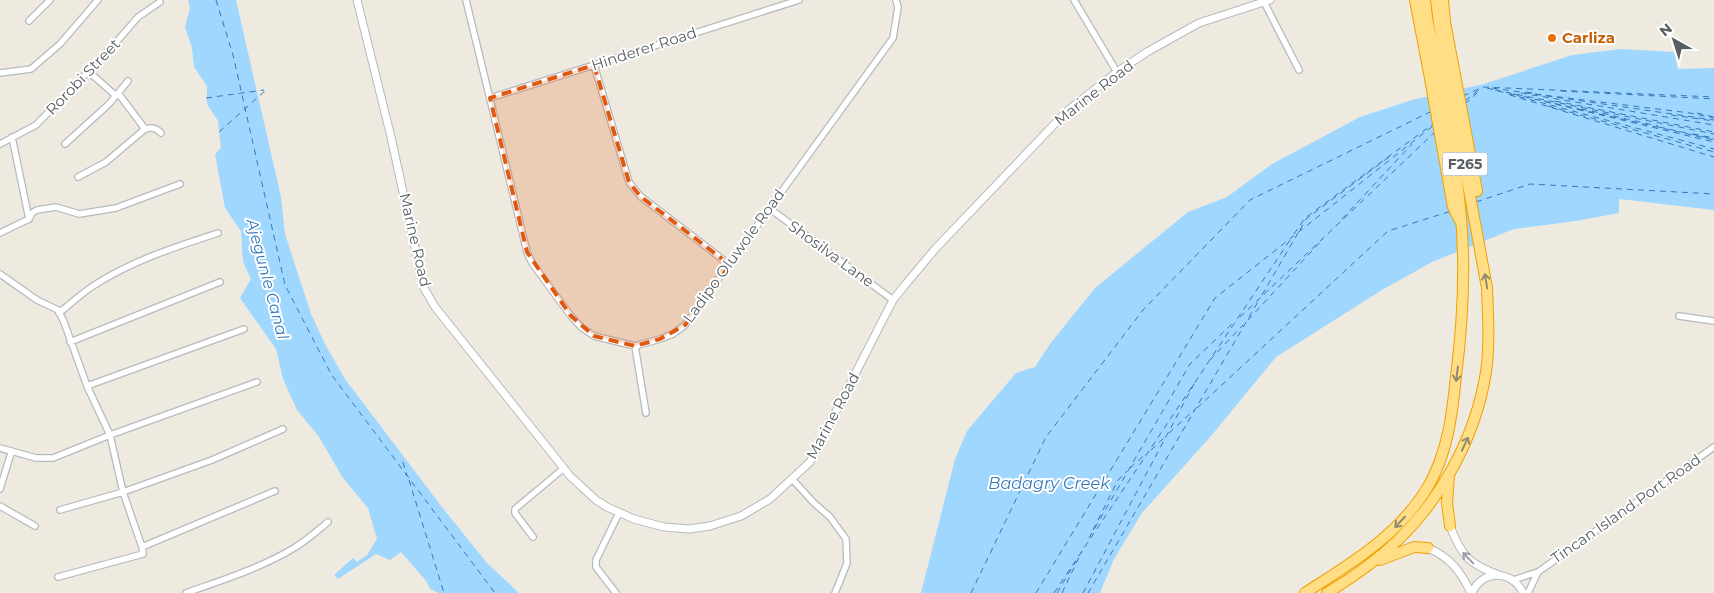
<svg xmlns="http://www.w3.org/2000/svg" width="1714" height="593" viewBox="0 0 1714 593" font-family="Montserrat,sans-serif">
  <style>
    .water { fill: #9fd7ff }
    .lines { fill: none; stroke-linecap: round; stroke-linejoin: round }
    .ferry { stroke: #3577b8; stroke-width: 1; stroke-dasharray: 6 5; stroke-linecap: butt }
    .minor-casing { stroke: #b6b9be; stroke-width: 8 }
    .tertiary-casing { stroke: #b6b9be; stroke-width: 9 }
    .motorway-casing { stroke: #eea000; stroke-width: 12 }
    .minor { stroke: #fff; stroke-width: 5.5 }
    .tertiary { stroke: #fff; stroke-width: 7 }
    .motorway { stroke: #ffde86; stroke-width: 10 }
    .oneway { stroke: #938b6f }
    .oneway2 { stroke: #9b9ea1 }
    .marked { fill: #e15910; fill-opacity: 0.2; stroke: #e15910; stroke-width: 4; stroke-dasharray: 10 6; stroke-linejoin: round }
    .food-dot { fill: #e8710a; stroke: #fff; stroke-width: 2 }
    .labels { text-anchor: middle; stroke-width: 4; stroke-linejoin: round; paint-order: stroke }
    .shield { fill: #fff; stroke: #8b8e92; stroke-width: 1 }
    .shield-label { font-size: 14px; font-weight: bold; fill: #595e63 }
    .food-label { font-size: 15px; font-weight: bold; fill: #c56008; stroke: #fff; text-anchor: start }
    .street-label { font-size: 15px; fill: #595e63; stroke: #fff }
    .water-label { font-size: 16px; font-style: italic; fill: #3577b8; stroke: #fff }
  </style>
  <rect width="100%" height="100%" fill="#eeeae0"/>
  <path class="water" d="M188,0h48l45,197 4,37 26,80 15,32 19,33 100,132 42,52 32,30h-80l-9,-4 -4,-8 -25,-29 -11,8 -14,-6 -38,25 -4,-4 19,-17 4,4 10,-7 10,-16 -9,-31 -25,-30 -24,-41 -22,-27 -14,-31 -7,-30 -36,-51 11,-19 -8,-17 -2,-31 -16,-23 -10,-54 6,-6 -3,-27 -11,-17v-18l-13,-19 -2,-19 -7,-21 5,-19z
    M1621,49l53,3 4,17 36,-1v142l-95,-11v14l-43,8 -62,8 -82,33 -50,28 -106,67 -65,79 -69,77 -28,46 -14,34h-179l34,-134 12,-28 49,-58 19,-6 15,-23 45,-56 93,-76 39,-15 45,-33 88,-47 52,-17 72,-16 88,-29z"/>
  <g class="lines">
    <path class="ferry" d="M216,0l17,55 52,230 46,89 164,219
      M1487,88l227,61
      M1492,88l222,32
      M1495,90l219,44
      M1561,91l153,8
      M1526,92l8,1
      M1521,93l193,32
      M1513,94l201,48
      M1535,94l155,19 24,5
      M1510,95l204,62
      M1463,96l20,-9 231,10
      M206,98l58,-8
      M1465,101l14,-11
      M1544,101l35,8
      M1555,101l159,31
      M1465,104l12,-11
      M1548,106l166,46
      M1578,109l136,31
      M1581,109l30,6
      M1697,113l17,4
      M1671,115l43,6
      M1613,116l45,10
      M1659,127l55,12
      M219,132l47,-42
      M1693,134l21,4
      M1476,202l54,-18 184,10
      M1342,219l70,-75
      M1300,230l6,-11 83,-62
      M1294,234l11,-16 128,-94
      M1262,295l36,-62
      M1240,317l195,-185
      M1248,320l75,-81
      M1210,360l33,-35
      M1197,408l191,-177 63,-20
      M1169,433l25,-23
      M1151,450l15,-14
      M403,462l4,14
      M1130,468l16,-14
      M409,480l35,113
      M1093,530l25,-50 9,-9
      M1089,538l101,-174 45,-43
      M971,593l75,-156 97,-127 107,-110 180,-88
      M1036,593l179,-295 219,-173
      M1054,593l236,-353
      M1057,593l19,-32
      M1062,593l20,-42
      M1083,593l111,-209
      M1088,593l171,-293"/>
    <defs>
      <path id="minor" d="M466,0l61,252 5,11 39,53 10,11 13,9 41,10 25,-7 13,-5 12,-9 208,-287 5,-31 -2,-7
        M1074,0l43,72
        M1264,2l35,68
        M29,21l21,-21
        M594,65l35,117 11,14 90,69
        M88,71l27,24
        M0,73l31,-4 29,-25 38,-44
        M118,93l27,36c8,-2 11,-1 16,4
        M490,98l309,-98
        M12,137l17,82
        M0,144l36,-19 77,-79 25,-29 22,-15
        M65,144l44,-40 19,-23
        M78,177l28,-15 39,-33
        M769,208l124,92
        M0,233l29,-14 3,-6 5,-3 19,-3 23,7 37,-6 64,-24
        M0,274l37,26 21,10 6,12 23,64 23,49 13,57 19,55
        M59,313c11,-9 22,-19 34,-27 38,-25 82,-39 125,-53
        M1679,316l35,5
        M70,342l150,-60
        M635,346l11,67
        M87,386l157,-57
        M0,448l36,10h17l57,-23 147,-53
        M792,479l22,24 16,14 16,22 1,24 -12,30
        M0,489l11,-36
        M0,506l35,20
        M60,510l63,-18 89,-32 71,-31
        M533,537l-18,-24v-4l49,-41
        M58,577l85,-23 -1,-7 133,-56
        M1513,580l25,-8 176,-125
        M186,593c36,-13 75,-25 108,-45 12,-7 23,-17 34,-26
        M616,593l-20,-26v-7l23,-47
        M1528,593l10,-21"/>
      <path id="tertiary" d="M357,0l34,137 33,151 11,19 135,169 26,24 11,7 27,12 30,8 25,2 21,-3 31,-10 29,-17 40,-37 83,-162 12,-15 31,-37 131,-137 50,-39 30,-20 52,-29 71,-23
        M1450,526c12,31 19,38 49,49
        M1428,548c22,9 33,24 43,45
        M1472,593c10,-24 41,-23 51,0"/>
      <path id="motorway" d="M1415,0l14,73 24,134 6,12
        M1443,0l2,22 32,169
        M1449,475l-2,28 3,23
        M1380,560l34,-13 14,1
        M1305,593c46,-30 95,-58 124,-108 19,-34 23,-70 27,-109 7,-55 10,-113 4,-169 -6,-64 -22,-127 -33,-190l-2,-17
        M1327,593c25,-15 49,-32 70,-52 46,-44 79,-106 89,-169 4,-28 2,-56 1,-84l-46,-250 -5,-38"/>
    </defs>
    <use href="#minor" class="minor-casing"/>
    <use href="#tertiary" class="tertiary-casing"/>
    <use href="#motorway" class="motorway-casing"/>
    <use href="#minor" class="minor"/>
    <use href="#tertiary" class="tertiary"/>
    <use href="#motorway" class="motorway"/>
  </g>
  <defs><path id="oneway-shaft" d="M-6 0H5M1.5-3L5.5 0L1.5 3" fill="none" stroke-width="1.6" stroke-linecap="round" stroke-linejoin="round" transform="scale(1.25)"/></defs>
  <g class="oneway">
    <use href="#oneway-shaft" transform="translate(1486 281) rotate(-99)"/>
    <use href="#oneway-shaft" transform="translate(1457 374) rotate(97)"/>
    <use href="#oneway-shaft" transform="translate(1465 444) rotate(-65)"/>
    <use href="#oneway-shaft" transform="translate(1400 522) rotate(133)"/>
  </g>
  <use class="oneway2" href="#oneway-shaft" transform="translate(1468 558) rotate(-134)"/>
  <path class="marked" d="M594,65l35,117 11,14 90,69 -45,60 -25,14 -25,7 -41,-10 -23,-20 -44,-64 -37,-154z"/>
  <circle class="food-dot" cx="1552" cy="38" r="5"/>
  <g class="labels">
    <rect class="shield" x="1442.5" y="152.5" width="45" height="23" rx="4"/>
    <g class="shield-label">
      <text x="1465" y="169">F265</text>
    </g>
    <g class="food-label">
      <text x="1562" y="43">Carliza</text>
    </g>
    <g class="street-label">
      <text transform="translate(644 49) rotate(-18)" y="5">Hinderer Road</text>
      <text transform="translate(83 77) rotate(-46)" y="5">Rorobi Street</text>
      <text transform="translate(1094 93) rotate(-38)" y="5">Marine Road</text>
      <text transform="translate(415 240) rotate(77)" y="5">Marine Road</text>
      <text transform="translate(831 254) rotate(36)" y="5">Shosilva Lane</text>
      <text transform="translate(734 256) rotate(-54)" y="5">Ladipo Oluwole Road</text>
      <text transform="translate(833 416) rotate(-62)" y="5">Marine Road</text>
      <text transform="translate(1626 509) rotate(-35)" y="5">Tincan Island Port Road</text>
    </g>
    <g class="water-label">
      <text transform="translate(268 279) rotate(75)" y="6">Ajegunle Canal</text>
      <text x="1049" y="489">Badagry Creek</text>
    </g>
  </g>
  <g transform="translate(1674 40) rotate(321)" stroke="#ffffff" stroke-width="4" paint-order="stroke">
  <path d="M0-4L9 19L0 12L-9 19Z" fill="#595e63"/>
  <text y="-8" font-size="14" font-weight="bold" text-anchor="middle" fill="#595e63">N</text>
  </g>
</svg>
